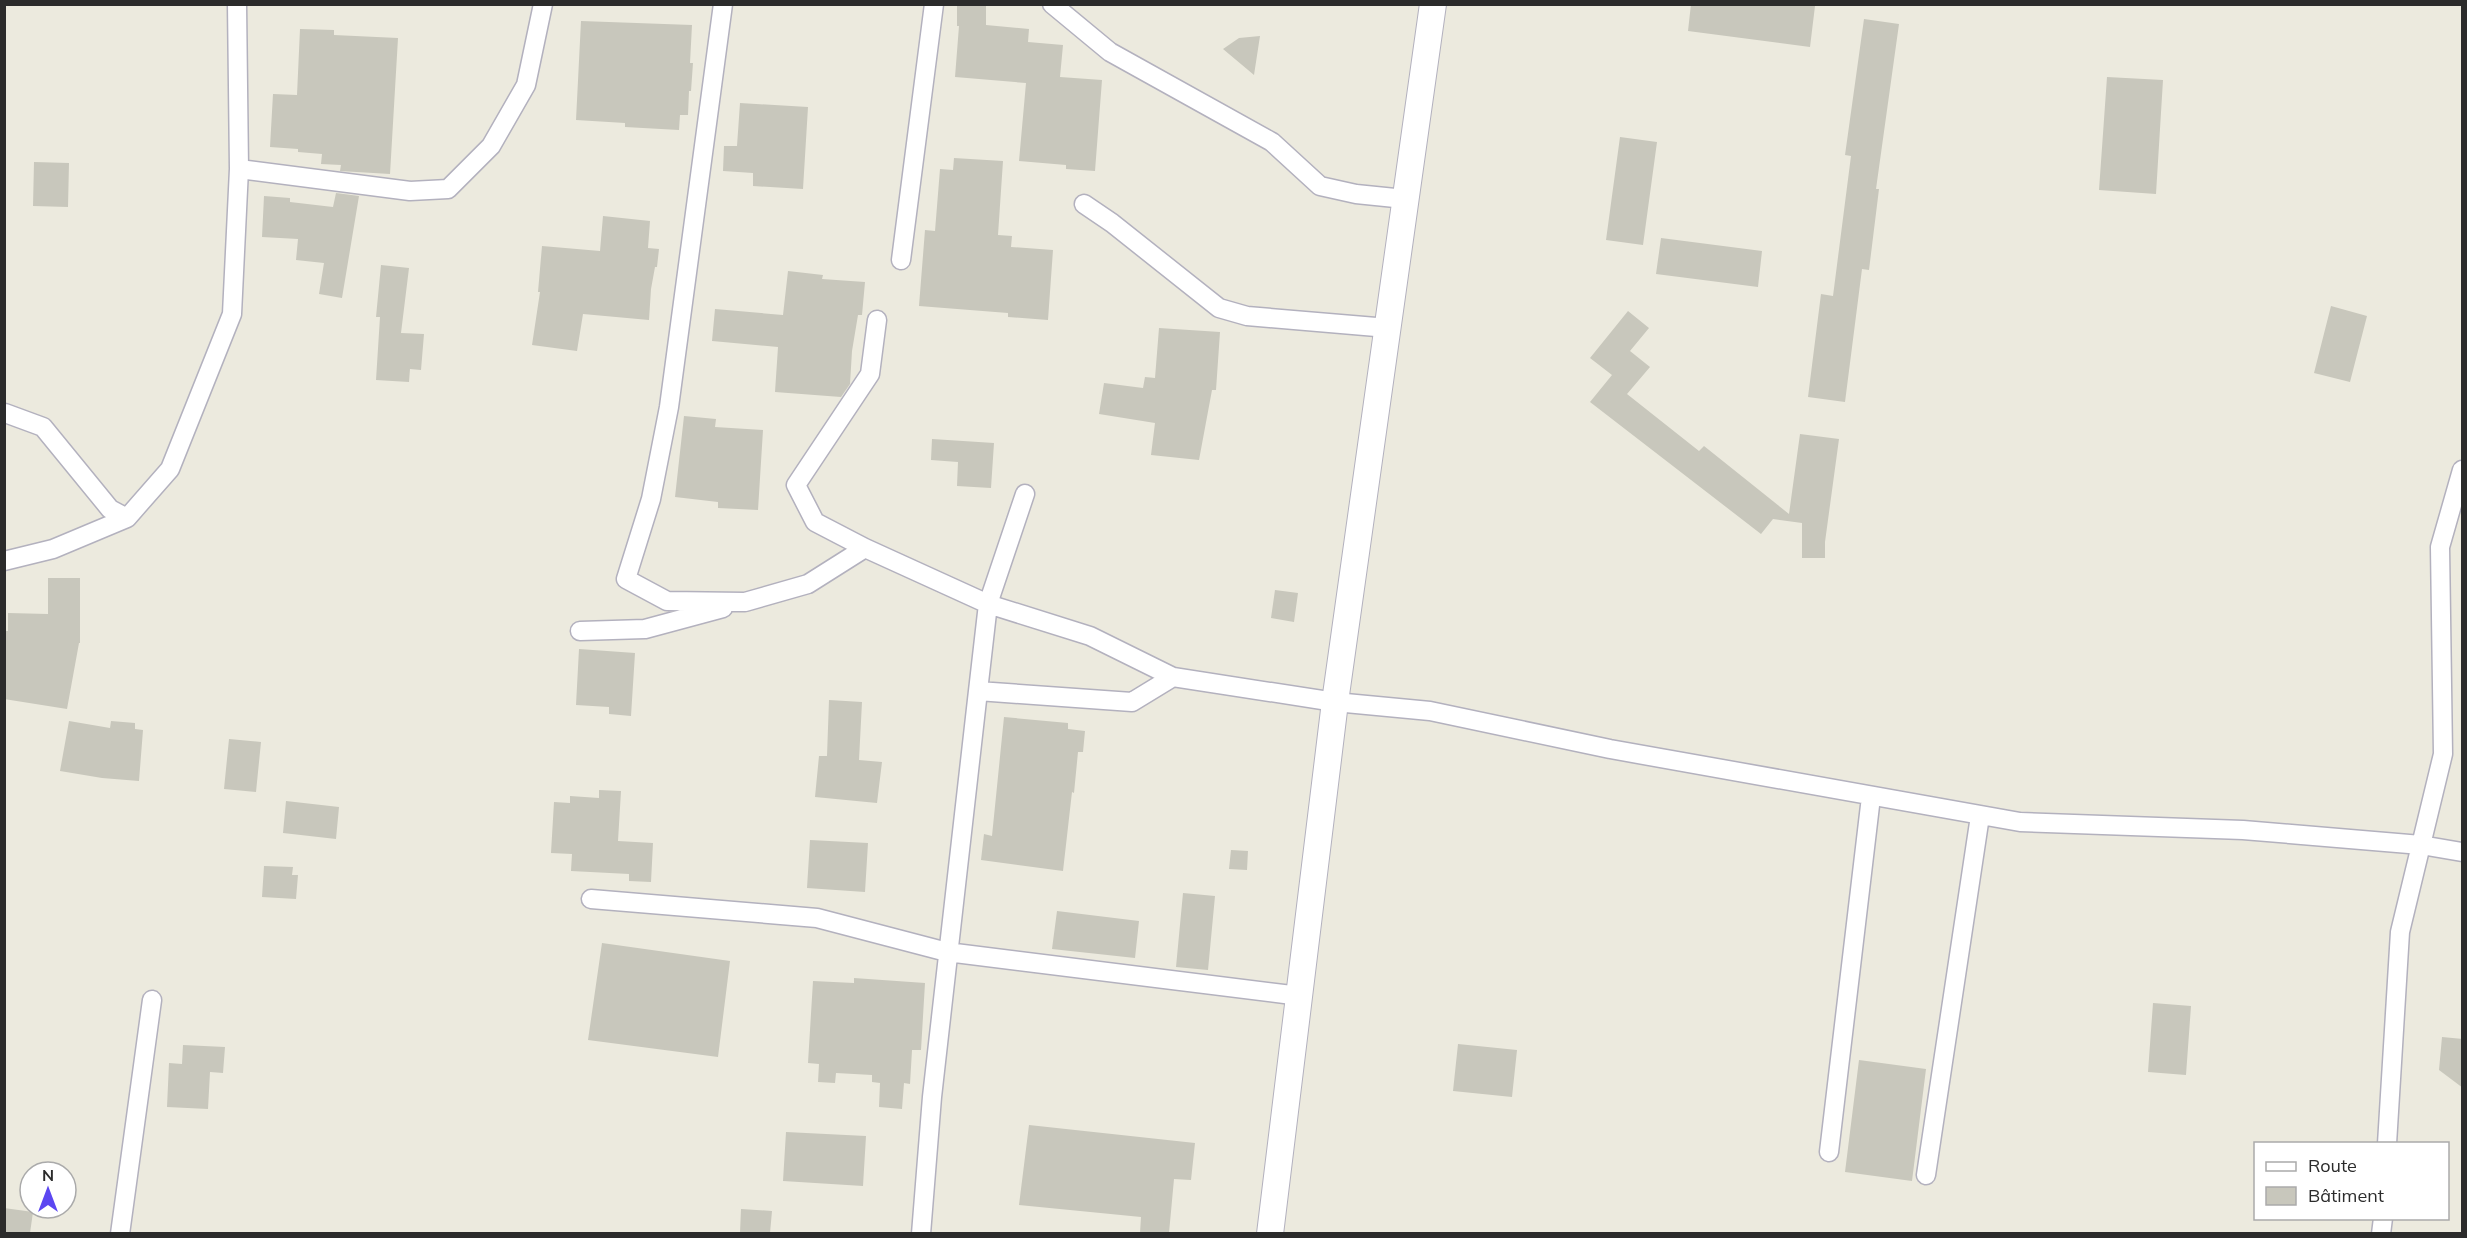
<svg xmlns="http://www.w3.org/2000/svg" width="2467" height="1238" viewBox="0 0 2467 1238" font-family="Mulish,sans-serif">
  <style>
    .building { fill: #c8c7bc }
    .lines { fill: none; stroke-linecap: round; stroke-linejoin: round }
    .street-casing { stroke: #b3b1be; stroke-width: 21 }
    .secondary-casing { stroke: #b3b1be; stroke-width: 28 }
    .street { stroke: #fff; stroke-width: 18 }
    .secondary { stroke: #fff; stroke-width: 26 }
  </style>
  <rect width="100%" height="100%" fill="#eceade"/>
  <path class="building" d="M957,4h29v21l43,4 -1,13 35,3 -3,32 42,3 -7,91 -29,-2v-4l-47,-4 7,-78 -71,-6 4,-51h-2z
    M1691,4l124,2 -5,41 -122,-16z
    M1864,19l35,5 -23,165h3l-10,81 -7,-1 -17,133 -37,-5 13,-103 12,2 18,-140 -6,-1z
    M581,21l111,4 -2,38h3l-2,28h-2l-1,24h-8l-1,15 -54,-3v-4l-49,-3z
    M300,29l34,1v5l64,3 -8,136 -50,-3 1,-6 -20,-1 1,-10 -24,-2v-3l-28,-2 3,-53 24,1z
    M1260,36l-6,39 -31,-26 16,-11z
    M2107,77l56,3 -7,114 -57,-4z
    M740,103l68,4 -5,82 -50,-3v-13l-30,-2 1,-25h13z
    M1620,137l37,5 -14,103 -37,-5z
    M954,158l49,3 -5,74 14,1 -1,11 42,3 -5,70 -40,-3v-4l-89,-7 6,-76 10,1 5,-62 13,1z
    M34,162l35,1 -1,44 -35,-1z
    M336,193l23,3 -17,102 -23,-4 5,-31 -28,-3 2,-21 -36,-2 2,-41 26,2v4l43,5z
    M603,216l47,5 -2,27 11,1 -2,18h-2l-4,22 -2,31 -66,-6 -6,37 -45,-6 8,-53h-2l4,-46 58,5z
    M1661,238l101,13 -4,36 -102,-13z
    M381,265l28,3 -8,65 23,1 -3,36 -11,-1 -1,13 -33,-2 4,-63h-4z
    M788,271l35,4 -1,4 43,3 -3,33h-4l-6,36 -2,33 -9,13 -66,-5 3,-45 -66,-6 3,-32 68,6z
    M2331,306l36,10 -17,66 -36,-9z
    M1628,311l21,17 -19,23 20,16 -23,27 72,57 5,-5 85,68 11,-80 39,5 -14,103v16h-23v-35l-29,-4 -12,15 -171,-132 22,-27 -22,-17z
    M1159,328l61,4 -4,58h-4l-13,70 -48,-5 4,-32 -56,-9 5,-31 39,5 2,-11 10,1z
    M684,416l32,3 -1,8 48,3 -5,80 -40,-2v-6l-43,-5z
    M932,439l62,4 -3,45 -34,-2 1,-24 -27,-2z
    M48,578h32v65h-1l-12,66 -63,-10v-68h4v-18l40,1z
    M1275,590l23,3 -4,29 -23,-4z
    M579,649l56,4 -4,63 -22,-2v-7l-33,-2z
    M829,700l33,2 -3,58 23,2 -5,41 -62,-6 4,-41h8z
    M1004,717l64,6v6l17,2 -2,21h-5l-4,41 -2,-1 -9,79 -82,-11 3,-26 8,2z
    M69,721l41,7 1,-7 24,2v6l8,1 -4,51 -37,-3 -42,-7z
    M229,739l32,3 -5,50 -32,-3z
    M599,790l22,1 -3,50 35,2 -2,39 -22,-1v-7l-58,-3 1,-17 -21,-1 3,-51 16,1v-7l29,2z
    M286,801l53,6 -3,32 -53,-6z
    M810,840l58,3 -3,49 -58,-4z
    M1231,850l17,1 -1,19 -18,-1z
    M264,866l29,1 -1,8h6l-2,24 -34,-2z
    M1183,893l32,3 -7,74 -32,-3z
    M1057,911l82,10 -4,37 -83,-9z
    M602,943l128,18 -12,96 -130,-17z
    M854,978l71,5 -4,67h-9l-2,34 -6,-1 -2,26 -23,-2 1,-24 -8,-1v-7l-36,-2 -1,10 -17,-1 1,-18 -11,-1 5,-82 41,2z
    M2153,1003l38,3 -5,69 -38,-3z
    M2442,1037l21,2v49l-24,-18z
    M1458,1044l59,6 -5,47 -59,-6z
    M183,1045l42,2 -2,26 -13,-1 -2,37 -41,-2 2,-44 13,1z
    M1859,1060l67,9 -14,112 -67,-9z
    M1029,1125l166,18 -4,37 -17,-1 -5,54h-29l1,-16 -122,-12z
    M786,1132l80,4 -3,50 -80,-5z
    M4,1208l29,4 -3,21h-26z
    M741,1209l31,2 -2,22h-30z"/>
  <g class="lines">
    <defs>
      <path id="street" d="M723,4l-54,403 -18,92 -25,80 41,22 78,1 63,-18 57,-36
        M1052,4l58,48 162,90 48,44 36,8 49,5
        M239,169l171,22 38,-2 43,-43 35,-61 17,-81
        M1084,204l28,19 107,85 28,8 141,12
        M901,260l33,-256
        M877,320l-7,54 -74,111 19,37 50,26 123,56 102,32 83,41 162,25 95,9 180,38 410,73 223,8 178,15 41,7
        M5,413l38,14 67,82 17,9
        M1025,494l-37,110 -10,87 154,11 41,-25
        M4,561l49,-12 74,-31 43,-49 62,-155 7,-145 -2,-165
        M580,631l65,-2 78,-21
        M591,899l226,19 130,34 353,44
        M2387,1144l13,-212 43,-178 -3,-207 22,-77
        M1829,1152l42,-355
        M1926,1175l54,-359
        M120,1234l32,-234
        M921,1234l11,-137 46,-406
        M2381,1234l2,-16"/>
      <path id="secondary" d="M1270,1234l65,-532 98,-698"/>
    </defs>
    <use href="#street" class="street-casing"/>
    <use href="#secondary" class="secondary-casing"/>
    <use href="#street" class="street"/>
    <use href="#secondary" class="secondary"/>
  </g>
  <rect width="2467" height="1238" fill="none" stroke="#2b2b2b" stroke-width="12"/>
  <rect x="2254" y="1142" width="195" height="78" fill="#ffffff" stroke="#aaaaaa" stroke-width="1.5"/>
  <rect x="2266" y="1162" width="30" height="9" fill="#ffffff" stroke="#aaaaaa" stroke-width="1.5"/>
  <text x="2308" y="1172" font-size="18" fill="#2b2b2b">Route</text>
  <rect x="2266" y="1187" width="30" height="18" fill="#c8c7bc" stroke="#aaaaaa" stroke-width="1.5"/>
  <text x="2308" y="1202" font-size="18" fill="#2b2b2b">Bâtiment</text>
  <g transform="translate(48 1190)"><circle r="28" fill="#ffffff" stroke="#aaaaaa" stroke-width="1.5"/>
  <path d="M0-4.5L10 22L0 15L-10 22Z" fill="#5c47f1"/>
  <text y="-9" font-size="16" font-weight="bold" text-anchor="middle" fill="#2b2b2b">N</text>
  </g>
</svg>
